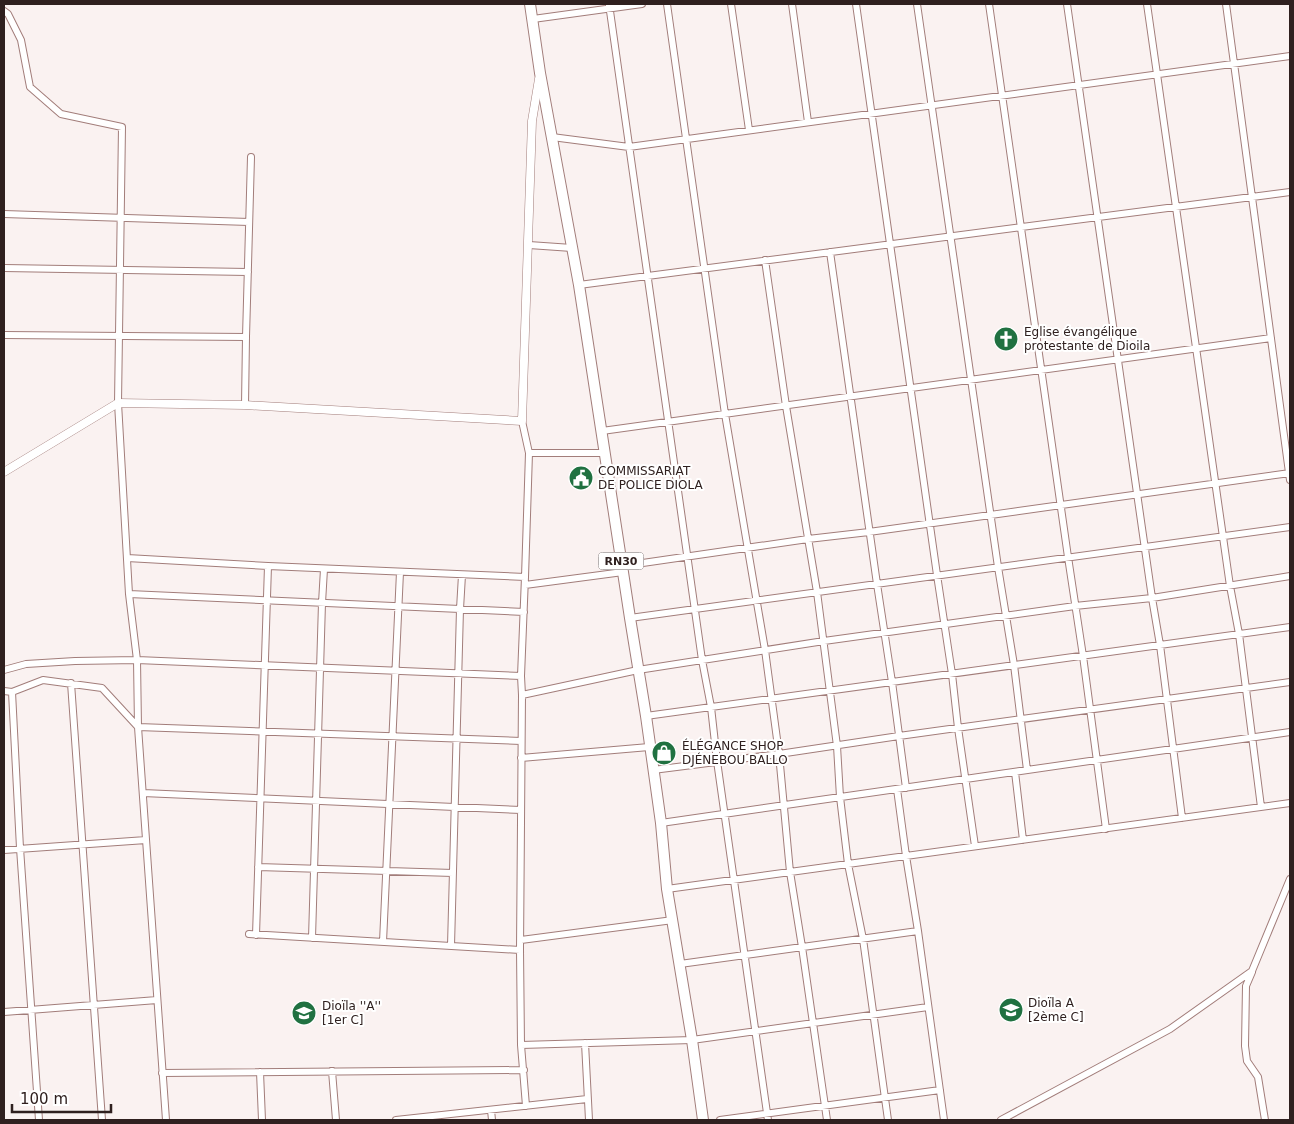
<svg xmlns="http://www.w3.org/2000/svg" width="1294" height="1124" viewBox="0 0 1294 1124" font-family="'DejaVu Sans',sans-serif">
  <style>
    .lines { fill: none; stroke-linecap: round; stroke-linejoin: round }
    .minor-casing { stroke: #a27d7a; stroke-width: 8 }
    .tertiary-casing { stroke: #a27d7a; stroke-width: 9 }
    .primary-casing { stroke: #a27d7a; stroke-width: 12 }
    .minor { stroke: #fff; stroke-width: 6 }
    .tertiary { stroke: #fff; stroke-width: 8 }
    .primary { stroke: #fff; stroke-width: 10 }
    .labels { text-anchor: middle; stroke-width: 4; stroke-linejoin: round; paint-order: stroke }
    .shield { fill: #fff; stroke: #6d6362; stroke-width: 1 }
    .shield-label { font-size: 11px; font-weight: bold; fill: #2f201f }
    .poi-label { font-size: 12px; fill: #2f201f; stroke: #fff; text-anchor: start }
  </style>
  <rect width="100%" height="100%" fill="#faf2f1"/>
  <g class="lines">
    <defs>
      <path id="minor" d="M609,4l93,656 9,47 6,54 51,359
        M667,4l58,410 40,236 14,104 11,118 12,75 25,173
        M731,4l18,126
        M792,4l16,118
        M856,4l81,571 15,99 6,54 17,118
        M917,4l81,563 16,98 13,105
        M989,4l79,553 15,99 23,173
        M1067,4l85,594 8,47 22,173
        M1147,4l83,582 9,48 22,173
        M1226,4l64,476
        M4,11l4,3 13,26 9,47 31,27 61,13 -4,276 11,191 8,66 1,67 28,393
        M533,19l109,-15
        M552,137l77,10 661,-91
        M4,214l245,8
        M529,245l43,3
        M830,252l47,332 15,98 14,106
        M765,260l21,146 31,186 20,154 3,51 8,67 15,75 25,181
        M4,268l244,4
        M579,285l711,-93
        M4,335l242,2
        M245,405l1,-68 5,-180
        M522,421l7,32 -4,124 -4,99 1,19 -2,255 1,95 5,61
        M602,431l669,-93
        M529,453h76
        M127,558l141,8 257,11
        M622,566l186,-27 61,-7 421,-59
        M525,585l98,-13
        M129,594l395,18
        M630,618l660,-91
        M4,670l22,-6 49,-3 62,-1 384,16
        M71,683l31,437
        M4,691l8,1 31,-12 59,8 36,39 383,14
        M12,692l8,156 19,272
        M522,695l116,-25 186,-29 251,-35 77,-8 138,-22
        M646,716l644,-89
        M521,758l128,-11
        M653,770l126,-16 120,-18 391,-54
        M1015,772l8,68
        M897,789l9,67 12,75 26,189
        M143,793l378,17
        M661,823l629,-91
        M4,850l142,-10
        M258,867l195,6
        M667,889l623,-86
        M249,934l271,16
        M256,935l12,-369
        M312,938l10,-335 2,-34
        M521,940l152,-20
        M383,942l17,-370
        M451,946l9,-337 2,-34
        M680,964l238,-33
        M1252,972l-6,14 -1,60 2,15 11,16 7,43
        M4,1012l153,-12
        M585,1043l4,77
        M521,1045l171,-5 236,-33
        M332,1071l4,49
        M260,1072l2,48
        M162,1073l362,-3
        M491,1110l1,10
        M396,1120l191,-21
        M720,1120l220,-30
        M1001,1120l169,-91 82,-58 38,-92"/>
      <path id="tertiary" d="M4,472l114,-69 127,2 277,16 10,-300 7,-42"/>
      <path id="primary" d="M530,4l10,69 39,212 51,333 16,98 15,107 6,66 25,151 11,80"/>
    </defs>
    <use href="#minor" class="minor-casing"/>
    <use href="#tertiary" class="tertiary-casing"/>
    <use href="#primary" class="primary-casing"/>
    <use href="#minor" class="minor"/>
    <use href="#tertiary" class="tertiary"/>
    <use href="#primary" class="primary"/>
  </g>
  <defs>
    <symbol id="church-disc" viewBox="-11 -11 22 22"><circle r="9.5" fill="#207141" stroke="#fff"/><path d="M-1.2-6h2.4v3.5h3.3v2.4h-3.3V6h-2.4V-.1h-3.3v-2.4h3.3Z" fill="#fff"/></symbol>
    <symbol id="civic-disc" viewBox="-11 -11 22 22"><circle r="9.5" fill="#207141" stroke="#fff"/><path d="M-.6-6.5H3V-4.5H.6V-3L4-1V1h2V6H-6V1h2V-1L-.6-3ZM-1.2 2.5V6h2.4V2.5Z" fill="#fff"/></symbol>
    <symbol id="shop-disc" viewBox="-11 -11 22 22"><circle r="9.5" fill="#207141" stroke="#fff"/><path d="M-5-2.5h2.3a2.7 3.5 0 0 1 5.4 0H5L5.5 6h-11ZM-1.5-2.5h3a1.5 2.3 0 0 0-3 0Z" fill="#fff"/></symbol>
    <symbol id="school-disc" viewBox="-11 -11 22 22"><circle r="9.5" fill="#207141" stroke="#fff"/><path d="M0-5L7-2L0 1L-7-2ZM-4 1L0 2.5L4 1V4Q0 6-4 4Z" fill="#fff"/></symbol>
  </defs>
  <g fill-rule="evenodd">
    <use href="#church-disc" x="992" y="325" width="28" height="28"/>
    <use href="#civic-disc" x="567" y="464" width="28" height="28"/>
    <use href="#shop-disc" x="650" y="739" width="28" height="28"/>
    <use href="#school-disc" x="997" y="996" width="28" height="28"/>
    <use href="#school-disc" x="290" y="999" width="28" height="28"/>
  </g>
  <g class="labels">
    <rect class="shield" x="598.5" y="552.5" width="45" height="17" rx="4"/>
    <g class="shield-label">
      <text x="621" y="565">RN30</text>
    </g>
    <g class="poi-label">
      <text x="1024" y="336">Eglise évangélique<tspan x="1024" dy="14">protestante de Dioila</tspan></text>
      <text x="598" y="475">COMMISSARIAT<tspan x="598" dy="14">DE POLICE DIOLA</tspan></text>
      <text x="682" y="750">ÉLÉGANCE SHOP<tspan x="682" dy="14">DJÉNEBOU BALLO</tspan></text>
      <text x="1028" y="1007">Dioïla A<tspan x="1028" dy="14">[2ème C]</tspan></text>
      <text x="322" y="1010">Dioïla ''A''<tspan x="322" dy="14">[1er C]</tspan></text>
    </g>
  </g>
  <rect width="1294" height="1124" fill="none" stroke="#2f201f" stroke-width="10"/>
  <path d="M12 1104v8h99v-8" fill="none" stroke="#2f201f" stroke-width="2.5"/>
  <text x="20" y="1104" font-size="15" fill="#2f201f" stroke="#ffffff" stroke-width="4" paint-order="stroke">100 m</text>
</svg>
